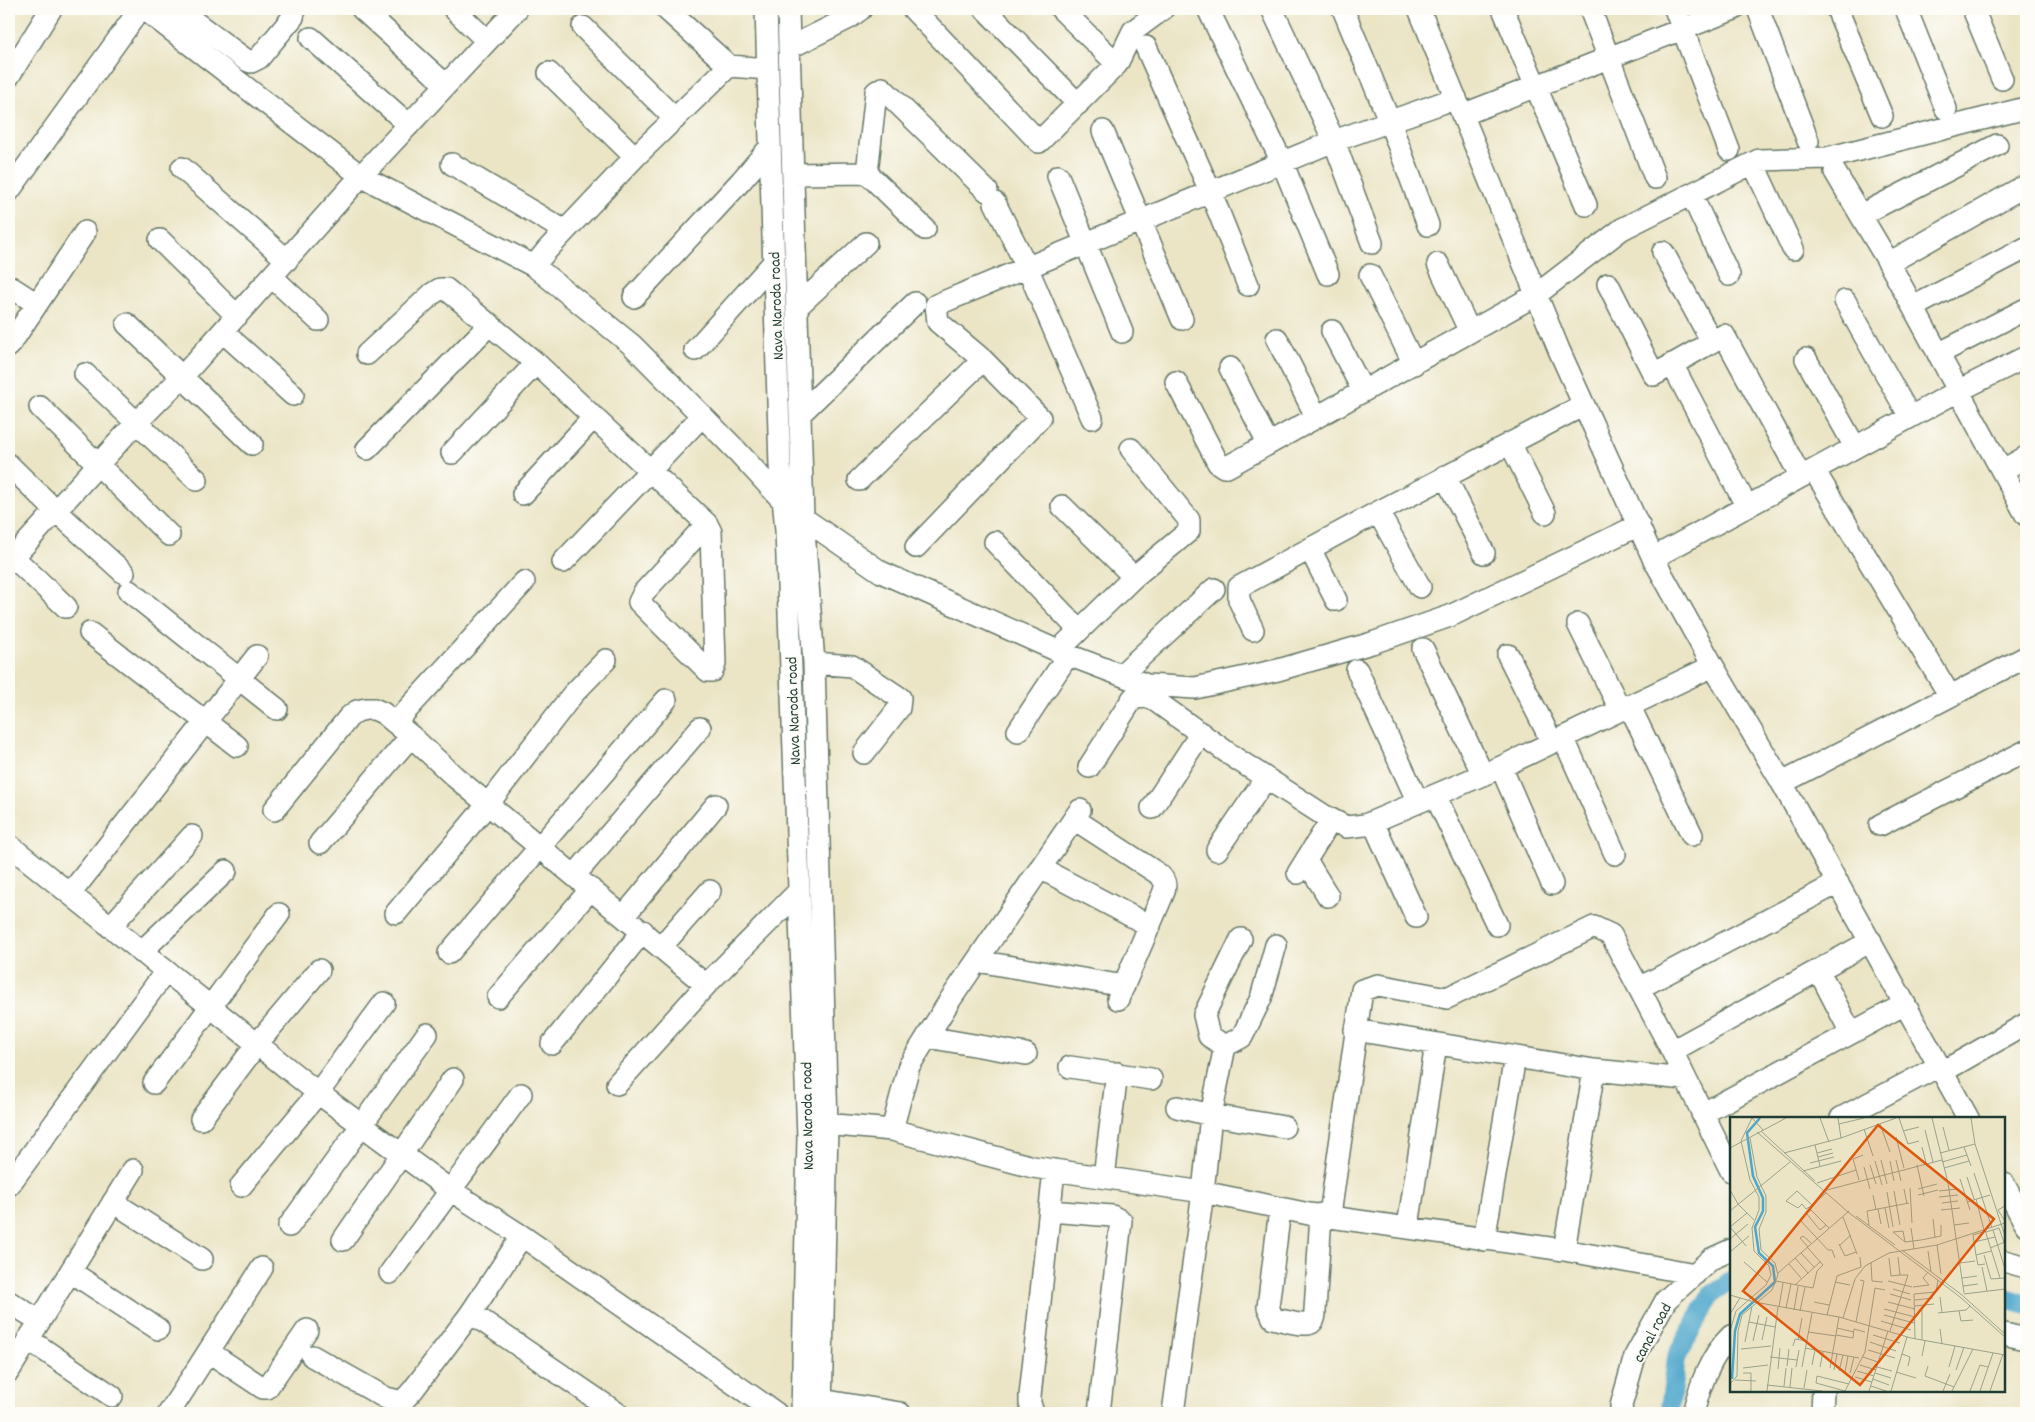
<svg xmlns="http://www.w3.org/2000/svg" width="2035" height="1422" viewBox="0 0 2035 1422" font-family="Dekko,sans-serif">
  <style>
    .lines { fill: none; stroke-linecap: round; stroke-linejoin: round }
    .canal { stroke: #4ea6cb; stroke-width: 19 }
    .minor-casing { stroke: #667867; stroke-width: 24 }
    .minor { stroke: #fff; stroke-width: 21 }
    .labels { text-anchor: middle; stroke-width: 4; stroke-linejoin: round; paint-order: stroke }
    .street-label { font-size: 16px; fill: #1f3d34; stroke: #fdfcf7 }
    .inset-river { fill: none; stroke: #4ea6cb; stroke-width: 2.5 }
    .inset-road { fill: none; stroke: #99a28c; stroke-width: 1 }
    .view { fill: #de580e; fill-opacity: 0.15; stroke: #de580e; stroke-width: 2.5 }
    .inset-edge { fill: none; stroke: #1f3d34; stroke-width: 2.5 }
  </style>
  <rect width="100%" height="100%" fill="#fdfcf7"/>
  <filter id="ink" filterUnits="userSpaceOnUse"><feTurbulence type="fractalNoise" baseFrequency=".02" numOctaves="2"/><feDisplacementMap in="SourceGraphic" scale="10" xChannelSelector="R" yChannelSelector="G"/><feConvolveMatrix kernelMatrix="1 2 1 2 8 2 1 2 1" color-interpolation-filters="sRGB"/></filter>
  <filter id="wash" filterUnits="userSpaceOnUse"><feTurbulence type="fractalNoise" baseFrequency=".0096" numOctaves="4" result="noise"/><feDisplacementMap in="SourceGraphic" scale="20" xChannelSelector="R" yChannelSelector="G"/><feGaussianBlur stdDeviation="1.12" result="paint"/><feColorMatrix in="noise" values="0 0 0 0 0 0 0 0 0 0 0 0 0 0 0 0 0 1.4 0 .05"/><feComposite in="paint" operator="in"/></filter>
  <g filter="url(#wash)">
    <rect width="100%" height="100%" fill="#ebe5c6"/>
    <g class="lines">
      <path class="canal" d="M2004,1298l22,6
        M1669,1413l8,-58 34,-60 20,-15"/>
    </g>
  </g>
  <g filter="url(#ink)">
    <g class="lines">
      <defs>
        <path id="minor" d="M144,9l217,167 173,90 98,79 105,106 46,50 20,17 78,54 177,79 89,34 48,3 83,-18 94,-27 78,-27 189,-91
          M177,9l69,51 5,2 8,-4 34,-41 2,-8
          M362,9l84,76
          M454,9l33,32
          M666,9l63,57 39,3
          M766,9l14,457 6,64 22,607 -6,276
          M788,9l15,509 11,145 13,462 -6,288
          M913,9l126,133 78,-78 16,-33 30,-22
          M985,9l93,95
          M1061,9l56,55
          M1208,9l74,153 46,112
          M1272,9l62,132 38,102
          M1343,9l46,111 39,105
          M1419,9l140,341 94,208 60,108 69,117 186,335
          M1503,9l83,196
          M1590,9l65,169
          M1675,9l54,141
          M1758,9l50,132
          M1837,9l45,107
          M1906,9l40,100
          M1973,9l29,70
          M583,27l92,92
          M311,38l98,87
          M1146,47l65,146 37,92
          M789,48l60,-30 12,-9
          M549,73l86,84
          M9,76l42,-67
          M1462,115l272,-106
          M1103,131l79,188
          M1753,163l40,86
          M452,164l113,67
          M182,168l105,92
          M1835,172l54,91 137,252
          M867,173l58,56
          M793,174l74,-1 9,-81 6,-4 105,103
          M1058,176l64,156
          M9,191l131,-182
          M1691,194l38,81
          M995,203l32,64 65,151
          M1861,215l136,-70
          M160,240l77,76
          M1663,252l49,90
          M1889,263l132,-75
          M1438,264l32,68
          M534,266l13,-16 88,-93 94,-91
          M1370,275l44,89
          M272,277l46,43
          M1608,284l46,91 70,-40 77,142
          M9,286l28,18
          M634,297l107,-116 29,-34
          M1845,301l65,116
          M797,307l69,-64
          M1913,307l113,-59
          M127,324l125,120
          M1332,331l31,60
          M223,332l70,63
          M1277,339l39,77
          M9,346l76,-114
          M695,350l79,-88
          M367,354l65,-60 8,-5h6l90,74 171,161 4,8 4,132 -3,7h-4l-69,-69 5,-10 63,-68
          M1938,354l88,-45
          M1806,359l49,88
          M983,360l-45,-38 -2,-17 398,-164 122,-43
          M1672,364l75,143
          M1230,368l38,75
          M85,374l112,106
          M1176,382l42,81 6,4h3l309,-172 86,-66 137,-69 68,-2 199,-50
          M40,407l129,128
          M800,414l115,-111
          M1510,443l35,70
          M367,449l123,-125
          M452,453l84,-90
          M9,465l46,45 69,63
          M1814,470l136,226
          M2003,470l23,-13
          M1445,476l39,77
          M859,480l124,-120 57,58 -124,129
          M523,494l71,-77
          M1062,506l72,71
          M1378,512l42,75
          M995,542l84,88
          M1310,549l26,51
          M13,557l53,50
          M1653,558l305,-167 68,-34
          M9,562l127,-139 46,-46 179,-201 156,-167
          M563,562l139,-146
          M129,591l148,118
          M1578,624l42,85
          M1253,630l-14,-30v-13l139,-75 206,-107
          M90,633l147,113
          M1423,649l60,126
          M1058,651l76,-74 55,-46v-11l-58,-71
          M1508,655l44,87
          M814,663l38,3 48,32 -1,10 -35,45
          M1357,670l61,132
          M1121,675l93,-86
          M1629,705l63,130
          M395,723l129,-141
          M1018,731l50,-76
          M1563,737l52,117
          M1089,767l44,-69 17,-1 85,61 90,58 21,11 19,-2 136,-58 212,-101
          M1501,767l51,117
          M1782,783l244,-126
          M1435,795l62,130
          M1152,808l49,-75
          M274,810l75,-93 8,-6 9,-2h8l9,4 28,23 44,41 251,208 93,-94
          M1074,819l83,54c8,6 10,11 6,21l-45,105
          M1373,822l43,95
          M1880,825l146,-74
          M320,843l91,-107
          M9,845l309,248 132,97 72,46 254,177
          M1217,850l49,-72
          M1306,860l22,36
          M1040,868l110,58
          M1298,873l33,-53
          M575,875l125,-147
          M70,894l187,-238
          M396,913l92,-109 85,-110 33,-34
          M624,916l92,-111
          M110,927l82,-91
          M661,947l49,-56
          M141,952l85,-81
          M449,953l217,-253
          M977,961l147,25
          M1819,971l32,62
          M1639,988l199,-105
          M498,997l93,-108
          M1355,1030l239,40 91,9
          M927,1037l99,17
          M552,1044l91,-113
          M1225,1046l17,-9 19,-39 15,-53
          M1672,1051l199,-110
          M1070,1067l81,12
          M1942,1072l84,-48
          M154,1083l125,-169
          M617,1084l89,-99
          M1177,1107l34,8 73,12
          M1702,1114l203,-110
          M1841,1118l98,-52
          M201,1119l56,-75 62,-74
          M813,1123l79,7 141,37 170,25 106,22 255,36 131,24
          M892,1130l17,-64 41,-66 130,-190
          M1104,1177l13,-104
          M2004,1184l22,41
          M9,1185l157,-214
          M241,1186l77,-93 66,-90
          M113,1202l89,57
          M1280,1209l-12,98 5,11c8,2 32,9 38,5 4,-3 4,-8 4,-12l6,-97
          M1050,1211l62,5 9,5 -22,192
          M1330,1215l32,-225 16,-5 69,13 147,-71 17,8 61,116 59,120
          M289,1226l138,-192
          M1408,1226l28,-182
          M343,1240l110,-161
          M1484,1240l31,-183
          M1564,1250l30,-180
          M2004,1261l22,6
          M71,1272l87,57
          M390,1273l131,-179
          M9,1302l31,19
          M471,1313l146,100
          M2004,1334l22,5
          M28,1339l84,57
          M209,1352l54,36h4l40,-58
          M312,1356l74,42 16,4 11,-12 58,-77 51,-77
          M9,1371l124,-201
          M821,1400l79,13
          M169,1413l93,-145
          M1033,1413l-3,-10v-7l24,-226
          M1173,1413l30,-221 8,-77 14,-69 -16,-10 -5,-21 37,-76
          M1622,1413l-1,-7 14,-50 31,-56 45,-41 20,-9
          M1693,1413c7,-27 17,-57 38,-77
          M1822,1413l1,-22"/>
      </defs>
      <use href="#minor" class="minor-casing"/>
      <use href="#minor" class="minor"/>
    </g>
  </g>
  <g class="labels">
    <g class="street-label">
      <text transform="translate(775 306) rotate(-92)" y="6">Nava Naroda road</text>
      <text transform="translate(792 711) rotate(-92)" y="6">Nava Naroda road</text>
      <text transform="translate(806 1116) rotate(-91)" y="6">Nava Naroda road</text>
      <text transform="translate(1651 1332) rotate(-62)" y="6">canal road</text>
    </g>
  </g>
  <g transform="translate(1730 1117)">
    <rect width="275" height="275" fill="#ebe5c6"/>
    <path class="inset-river" d="M2,262l3,-48 5,-17 35,-32 -2,-16 -14,-13 -4,-26 8,-16v-13l-10,-22 -6,-43 13,-15"/>
    <path class="inset-road" d="M22,1l11,12M90,1l9,24M108,1l3,20M169,1l9,26 11,-3M202,1l16,65 16,110M241,1l4,26 30,92M109,7l25,-6M150,7l10,28M213,10l6,23M134,12l9,27M195,13l8,32M31,14l54,50M173,14l16,-4M27,15l91,80 112,85 45,40M166,20l8,31M85,28l5,21M192,30l4,16M234,30l7,19M0,31l56,-30M54,36l57,-15 55,-20M87,36l15,-4M210,36l35,-9M88,40l15,-4M151,43l6,24M166,43l5,21M145,44l7,24M160,44l4,20M212,45l25,-7M80,46l24,-6M140,48l6,19M187,48l7,31M134,50l6,22M214,51l25,-7M73,54l38,-10M244,56l18,55M237,60l7,22M230,62l10,31M129,63l-6,-21 10,-4M87,66l39,-13M180,71l2,35M174,72l3,15M188,72l19,-5M0,73l8,14 16,16M93,74l119,-31M164,74l6,34M209,74l18,-2M157,75l6,35M143,78l3,15M188,78l20,-5M209,80l19,-2M246,82l8,31M237,85l23,-7M212,86l16,-2M82,88l-15,-14 -11,10 12,7 4,-4 4,5 5,-3 15,-13M275,89l-7,4 7,11M155,91l4,20M148,92l3,15M211,93l19,-2M0,94l60,-49M126,99l39,29M113,100l14,37M203,102l2,18M70,103l28,30h4l3,8M96,108l-6,5 -14,-17 5,-3 18,18M139,108l-2,-14 42,-8M224,108l15,-2M0,110l16,19M0,110l17,-14M181,111l3,21M255,113l15,48M263,113l12,39M163,115l12,10 16,-2 20,-4v-11M163,115l10,-1 2,11M253,115l-10,3 1,7 21,-5M256,115l13,-4 6,17M0,122l18,-15M244,125l2,13 15,-4M109,127l6,12 11,-4M207,128l4,29M109,129l12,-11M78,130l-8,-9 3,-2 8,7M260,131l15,-6M172,133l60,45 43,39M198,134l3,21M0,135l19,-16M71,136l13,14M246,138l2,10 7,-1M254,138l7,24 14,-1M65,141l13,15M159,141l2,18 9,-1 -2,-18M14,145l23,20M141,145l1,19 11,1M230,146l15,-2M59,147l12,14M252,150l5,24M48,156l71,-62M232,161l15,-2M46,164l37,7 4,-17 6,-6 -16,-18M158,164l24,6M105,165l15,3M65,168l25,-23M233,169l15,-2M183,170l16,-2 -6,-7 5,-6M163,172l17,5M160,177l21,6M234,177l41,-5M0,178l24,7 85,15 72,21 94,17M210,180l2,16M185,183l18,-2M84,185l15,3M158,185l27,7M185,189l19,-2M49,190l4,-24M56,191l5,-24M154,192l31,8M64,193l4,-24M70,194l5,-24M229,194l2,10 12,-1M208,196l28,-3 4,-4M0,197l10,-16M97,198l10,-39 24,-9 -1,-10M154,198l30,8M113,201l12,-39 10,-13 24,-13 48,-8 68,-22M151,204l30,9M19,205l26,5M126,205l8,-41 -4,-1M107,211l17,4M210,212l2,15M160,214l18,-56h-8M78,215l28,4M106,218l17,3 1,-9 11,3M143,218l27,8M185,222l-1,-45 22,-2 2,-12M32,223l5,-23M68,223l4,-22M192,223v-30M23,224l6,-26M15,225l7,-36M140,225l26,9M63,229l2,-7 12,2M75,231l54,10M11,232l30,-3M138,233l27,8M172,237l8,3 -2,9M192,239l3,-15M40,240l27,3M133,240l15,5M82,248l3,-15M130,248l16,5M57,249l2,-17M198,249l-3,10 29,11M66,250l3,-17M72,250l10,-54M90,250l3,-15M147,250l15,4M219,250l6,-21M13,251l25,-3M100,251l9,-51M48,252l2,-21M104,253l3,-16M226,253l8,-23M0,254v-40l6,-20 30,-26 5,-10 -2,-9 -15,-15 -2,-23 7,-18v-13l-9,-17 -9,-39 11,-23M109,254l4,-16M127,254l17,5M115,255l3,-16M166,255l20,6M13,256h8v18M120,256l4,-16M145,256l16,5M125,260l17,5M143,262l16,6M5,263l21,1M0,267l7,-8 1,-45 4,-16 30,-25 6,-15 -3,-12 -14,-13 -2,-21 7,-17v-16l-9,-19 -7,-39M37,268l55,6M54,269l2,-18M141,269l15,5M60,270l2,-19M74,271l3,-18M37,274l11,-84M115,274l20,-39 10,-64 10,2M115,274l-29,-8 1,-7 32,8M139,274l19,-60M161,274l16,-54M213,274l7,-17M222,274l21,-42M240,274l10,-26 8,2M250,274l13,-38M260,274l13,-37"/>
    <path class="view" d="M148,8l116,94 -134,166 -117,-94z"/>
    <rect width="275" height="275" class="inset-edge"/>
  </g>
  <rect width="2035" height="1422" fill="none" stroke="#fdfcf7" stroke-width="30"/>
</svg>
